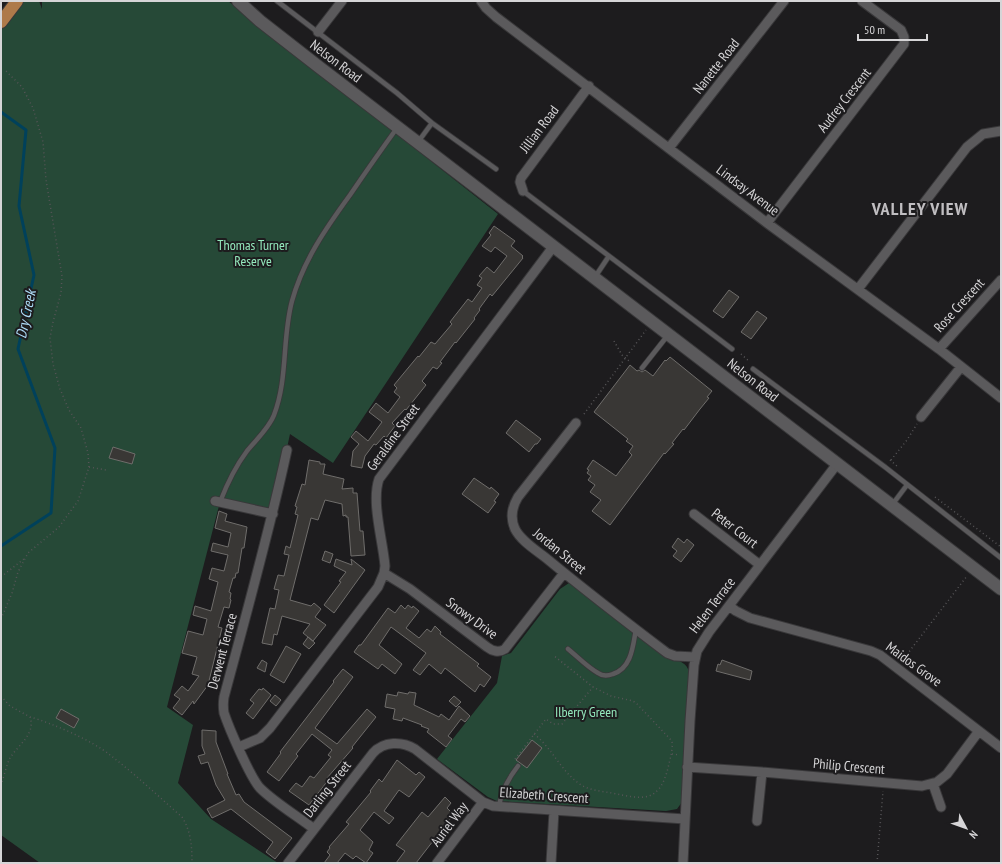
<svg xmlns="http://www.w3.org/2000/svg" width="1002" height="864" viewBox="0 0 1002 864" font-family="'PT Sans Narrow',sans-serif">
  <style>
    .green { fill: #264937 }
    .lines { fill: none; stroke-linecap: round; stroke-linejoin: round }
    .stream { stroke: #00415b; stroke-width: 3 }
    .building { fill: #393735; stroke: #6f6d6b }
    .service-casing { stroke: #39383a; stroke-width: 6 }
    .minor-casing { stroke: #39383a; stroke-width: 11 }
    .secondary-casing { stroke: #39383a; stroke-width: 14 }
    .trunk-casing { stroke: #39383a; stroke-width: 14 }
    .path { stroke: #565557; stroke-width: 1.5; stroke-dasharray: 1 3; stroke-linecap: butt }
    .service { stroke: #5b5a5c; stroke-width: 4.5 }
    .minor { stroke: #5b5a5c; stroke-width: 9 }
    .secondary { stroke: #5b5a5c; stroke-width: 12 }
    .trunk { stroke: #ae7a4a; stroke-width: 12 }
    .labels { text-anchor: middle; stroke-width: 4; stroke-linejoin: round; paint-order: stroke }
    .street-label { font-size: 14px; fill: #d6d5d7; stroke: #1d1c1e }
    .park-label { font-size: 14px; fill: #94e9bd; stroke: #1d1c1e }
    .water-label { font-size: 15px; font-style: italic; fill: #addcf8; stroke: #1d1c1e }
    .district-label { font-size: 18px; font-weight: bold; letter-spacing: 1px; fill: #c0bec1; stroke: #1d1c1e }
  </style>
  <rect width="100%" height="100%" fill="#1d1c1e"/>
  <path class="green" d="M18,1h21l3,8v-8h186l270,213 -165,249 -43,-29 -17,80 -53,-12 -53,205 26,18 -15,58 33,36 67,44h-238l-39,-28v-812z
    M569,583l3,1 100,75c8,2 15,4 17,13l-7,130 -5,7 -11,2 -169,-10 -9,-4 -51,-38 60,-76 5,-27 9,-3 49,-64z"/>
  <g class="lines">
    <path class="stream" d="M1,112l25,18 -7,76 15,69 -16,74 37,99 -4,65 -50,33"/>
  </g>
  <path class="building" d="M494,226l21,15 -4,5 12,10 -1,1 1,1 -31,38 -2,-2 -11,15 1,1 -6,8 1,1 -19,24 -1,-1 -15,20 2,1 -5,6 -4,-2 -11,14 4,4 -20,25 -1,-1 -13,14 3,3 -9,12 -2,-2 -8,9 -2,-1 -9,12 -3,12 -11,-2 2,-15 6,-7 -8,-7 5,-6 12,10 14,-19 -13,-10 7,-9 12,10 12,-16 -6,-5 3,-4 -3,-3 24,-29 1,1 12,-15 4,2 17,-20 -2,-2 18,-23 4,3 10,-14 -5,-3 5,-7 -3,-2 8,-9 7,6 13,-17 -12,-9 -4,5 -9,-6 9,-11 -2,-2z
    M729,290l10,7 -16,21 -10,-7z
    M757,311l10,7 -16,21 -10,-7z
    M670,357l42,34 -5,6 2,1 -9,11 -16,21 -1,-1 -11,14 2,1 -9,10 -1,-1 -54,72 -18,-14 9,-11 -11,-8 5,-7 -7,-5 3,-4 -4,-3 2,-3 -2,-1 6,-9 23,16 16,-21 -3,-3 4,-6 -7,-5 2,-2 -34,-27 36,-47 7,6 2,-1 3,2 3,-2 8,6 12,-16 1,1z
    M516,420l25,19 -4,5h-2l-6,8 -23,-19z
    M113,447l22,7 -3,10 -23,-6z
    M309,460l11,2v2h5l-2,10 21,5 -2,10 11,-1v5h4l3,38h3l2,24 -14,1 -3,-39h-2v-2l-3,1 -1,-12 -17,-4 -7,20 -7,-2 -21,82 21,6 3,-3 7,6 -6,8 11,8 -13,16 -10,-8 7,-9 -28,-8 -5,19 -3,-1 -2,11 -10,-2 8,-35 5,1 4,-19 -5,-1 4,-14 6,1 5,-21 -5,-1 2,-8 4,2 8,-33 -3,-1 2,-7 -2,-1 7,-22 3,1z
    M474,478l16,11 1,-2 8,7 -5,7 2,1 -8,11 -26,-19z
    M219,511l8,3 -2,7 22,6 -3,21h-2l-4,25h-2l-1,5h-2l-4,14 2,1 -1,6 1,1 -2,8 -5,-1 -6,20 4,1 -14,57 -14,19 -1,-3 -11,14 -9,-7 7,-9 -6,-4 8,-9 6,5 11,-15 -7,-2 5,-17 -15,-4 6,-22 15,4 4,-16 -14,-4 2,-9 16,5 7,-29 -9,-3 3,-11 12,3 4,-16 -17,-4 2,-8 15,4 3,-14 -16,-5z
    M678,538l6,5 3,-4 7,6 -13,17 -8,-6 4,-5 -5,-4z
    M325,551l8,3 -3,9 -8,-3z
    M336,559l16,6 -1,-6 14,11 -31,43 -10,-8 17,-23 -2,-1 7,-9 -12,-6z
    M401,605l4,4 3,-4 4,3 1,-2 6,5 -13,17 13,10 8,-9 4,3 4,-6 6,6 -1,2 39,30 -2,2 14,11 -7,10 -4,-3 -5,8 -30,-24 -4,6 -12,-10 -9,11 -7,-5 13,-17 -35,-26 -12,18 23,19 -7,10 -13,-10 -4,5 -24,-17 5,-7h2l27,-37 7,5z
    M308,637l7,6 -6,6 -6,-5z
    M286,646l15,8 -17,29 -14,-8z
    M262,660l5,3 -2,9 -8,-4z
    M722,660l30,11 -2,9 -34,-9 2,-7 2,1z
    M343,669l10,8 -38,51 22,16 30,-35 9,8 -24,30 1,1 -26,30 2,1 -20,26 -20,-14 7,-8 6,4 8,-11 4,2 17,-21 -3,-2 4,-5 -20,-16 -16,20 2,2 -19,25 -12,-9 14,-19 -1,-1 54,-70 -1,-1z
    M263,688l8,7 -18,24 -7,-6 8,-10 -4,-3 9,-11 3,1z
    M398,692l10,2 1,-2 7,1 -2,12 25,12 2,-3 8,6 10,-14 11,10 -5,6 -4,-3 -13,17 4,3 -6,8 -19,-15 2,-3 -8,-3 1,-1 -19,-7 -1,3 -9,-2 2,-10 -10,-2 2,-13 10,2z
    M275,695l6,5 -5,6 -6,-5z
    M454,696l7,6 -5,5 -7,-6z
    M61,709l18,10 -5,9 -18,-10z
    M202,730l14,1v11l12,32h-1l9,21 3,-1 5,8 48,36 -17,21 -9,-7 7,-10 -42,-33 -19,9 -5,-9 18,-9 -9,-15 -8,-23 -7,2 -3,-8 7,-2 -3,-8z
    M532,740l10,8 -15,20 -11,-8z
    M397,760l19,15 3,-3 6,5 -16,20 -10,-7 -15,21 10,7 -5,6 -15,-12 -14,18 13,12 -4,8 4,3 -7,10 -10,-7 -3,3 -8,-6 -8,10h-13l6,-8 -3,-3 3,-4 -1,-1 20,-23 -3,-2 25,-30 -1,-1 9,-12 3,3z
    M445,797l6,6 -4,5 5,5 -3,4 2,1 -6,7 2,1 -8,10 -1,-1 -5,6 -17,22h-20l9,-12 -9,-6 26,-33 6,5z"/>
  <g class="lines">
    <defs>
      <path id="service" d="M277,1l120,92 35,30 64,46
        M418,142l14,-19
        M523,191l209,158
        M595,277l14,-21
        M642,368l26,-33
        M753,369l132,98 116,91
        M220,502c7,-18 15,-35 27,-51 9,-11 22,-23 27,-36 14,-36 8,-77 18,-114 11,-40 34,-73 58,-106 15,-22 31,-45 47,-67
        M892,505l15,-20
        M568,649c10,8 19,18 30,24 4,3 10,3 15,1 19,-6 20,-29 23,-45
        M499,807c2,-16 9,-28 19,-41"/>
      <path id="minor" d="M481,1l5,7 10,9 271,206 172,126 62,49
        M318,32l24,-31
        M669,148l115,-147
        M523,191l-3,-9 1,-4 68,-92
        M767,223l137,-179v-7l-3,-7 -39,-29
        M858,289l109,-142 16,-13 18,-3
        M939,349l62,-69
        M921,417l40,-50
        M576,423l-58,74c-6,10 -8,21 -3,32 6,12 21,21 31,29 40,33 80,64 121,95l8,3 20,1
        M287,450c-18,83 -41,165 -63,247 -1,6 -1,10 0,16 5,15 26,64 36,75 14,14 37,28 54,41
        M215,501l58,13
        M694,514l66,51
        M384,573l26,16 77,58c5,4 12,6 18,2l59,-76
        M729,606l7,5 14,7 121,33 9,4 121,93
        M239,747l21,-9 10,-10 108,-141 6,-14 1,-7c-2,-25 -14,-64 -6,-87l174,-232
        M687,767l75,5 160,14 15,-4 10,-8 32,-43
        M933,784l8,23
        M757,821l5,-49
        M288,863l85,-110c11,-12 29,-12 42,-4l68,53 10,4 192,13
        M437,863l46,-61
        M551,863l3,-52
        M683,863l7,-142 4,-56 3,-14 12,-19 128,-168"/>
      <path id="secondary" d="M238,1l22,20 59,46 682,522"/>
      <path id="trunk" d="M1,22l16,-21"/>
    </defs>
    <use href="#service" class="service-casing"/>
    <use href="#minor" class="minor-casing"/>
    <use href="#secondary" class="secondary-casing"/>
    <use href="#trunk" class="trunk-casing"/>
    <path class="path" d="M614,341l8,14 7,6
      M741,354l9,8
      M584,414l62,-84
      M890,460l8,7
      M891,460l16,-20 10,-16
      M89,467l17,3
      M935,497l66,50
      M1,577l24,-19
      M1,619l11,-26 6,-21 10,-19 31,-26 19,-26 11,-34 -1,-14 -7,-25 -12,-18 -9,-21 -7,-25 -3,-26 3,-16 8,-29 1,-17 -16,-96 -3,-38 -10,-34 -11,-21 -16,-16
      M902,661l65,-85
      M1,696l9,10 20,11c6,17 -12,28 -20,41 -4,8 -6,19 -9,27
      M30,717c22,6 63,24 80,38 25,19 48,41 72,62 9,14 10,30 10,46
      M534,734c17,13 26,35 43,48 9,8 23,9 35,11 30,6 47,11 56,-25 2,-9 5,-18 4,-27l-35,-37 -4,-3 -22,-5 -18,-9
      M672,754l8,1
      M515,759l31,-40 7,5h9l31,-37 -40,-32
      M877,863l6,-72"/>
    <use href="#service" class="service"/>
    <use href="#minor" class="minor"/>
    <use href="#secondary" class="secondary"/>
    <use href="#trunk" class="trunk"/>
  </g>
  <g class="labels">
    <g class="street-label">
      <text transform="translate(336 61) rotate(37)" y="5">Nelson Road</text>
      <text transform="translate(716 66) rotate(-52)" y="5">Nanette Road</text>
      <text transform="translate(844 100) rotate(-52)" y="5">Audrey Crescent</text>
      <text transform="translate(539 129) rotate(-53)" y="5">Jillian Road</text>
      <text transform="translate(748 190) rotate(37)" y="5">Lindsay Avenue</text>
      <text transform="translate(959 305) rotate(-48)" y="5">Rose Crescent</text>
      <text transform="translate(753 380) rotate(38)" y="5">Nelson Road</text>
      <text transform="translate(393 437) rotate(-54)" y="5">Geraldine Street</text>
      <text transform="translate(735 528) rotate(38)" y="5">Peter Court</text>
      <text transform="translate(560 551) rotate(39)" y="5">Jordan Street</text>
      <text transform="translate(712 605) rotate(-53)" y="5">Helen Terrace</text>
      <text transform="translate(472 618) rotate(36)" y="5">Snowy Drive</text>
      <text transform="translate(222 651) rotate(-75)" y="5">Derwent Terrace</text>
      <text transform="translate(914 664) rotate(36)" y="5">Maidos Grove</text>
      <text transform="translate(849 766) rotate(5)" y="5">Philip Crescent</text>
      <text transform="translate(327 789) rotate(-52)" y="5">Darling Street</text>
      <text transform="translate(544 795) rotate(4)" y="5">Elizabeth Crescent</text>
      <text transform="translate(449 824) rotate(-53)" y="5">Auriel Way</text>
    </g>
    <g class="park-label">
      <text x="253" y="250">Thomas Turner<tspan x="253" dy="16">Reserve</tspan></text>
      <text x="586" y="717">Ilberry Green</text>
    </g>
    <g class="water-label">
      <text transform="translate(26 314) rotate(-78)" y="5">Dry Creek</text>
    </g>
    <g class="district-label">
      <text x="920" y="215">VALLEY VIEW</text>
    </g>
  </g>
  <rect width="1002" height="864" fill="none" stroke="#d6d5d7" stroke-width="4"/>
  <g transform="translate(966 828) rotate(131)" stroke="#1d1c1e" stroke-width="3" paint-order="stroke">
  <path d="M0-3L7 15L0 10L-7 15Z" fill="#d6d5d7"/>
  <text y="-6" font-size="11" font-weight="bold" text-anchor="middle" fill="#d6d5d7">N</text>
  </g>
  <path d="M858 34v6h69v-6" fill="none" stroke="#d6d5d7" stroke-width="2"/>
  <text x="864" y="34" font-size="12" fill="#d6d5d7" stroke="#1d1c1e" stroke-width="3" paint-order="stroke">50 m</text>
</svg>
